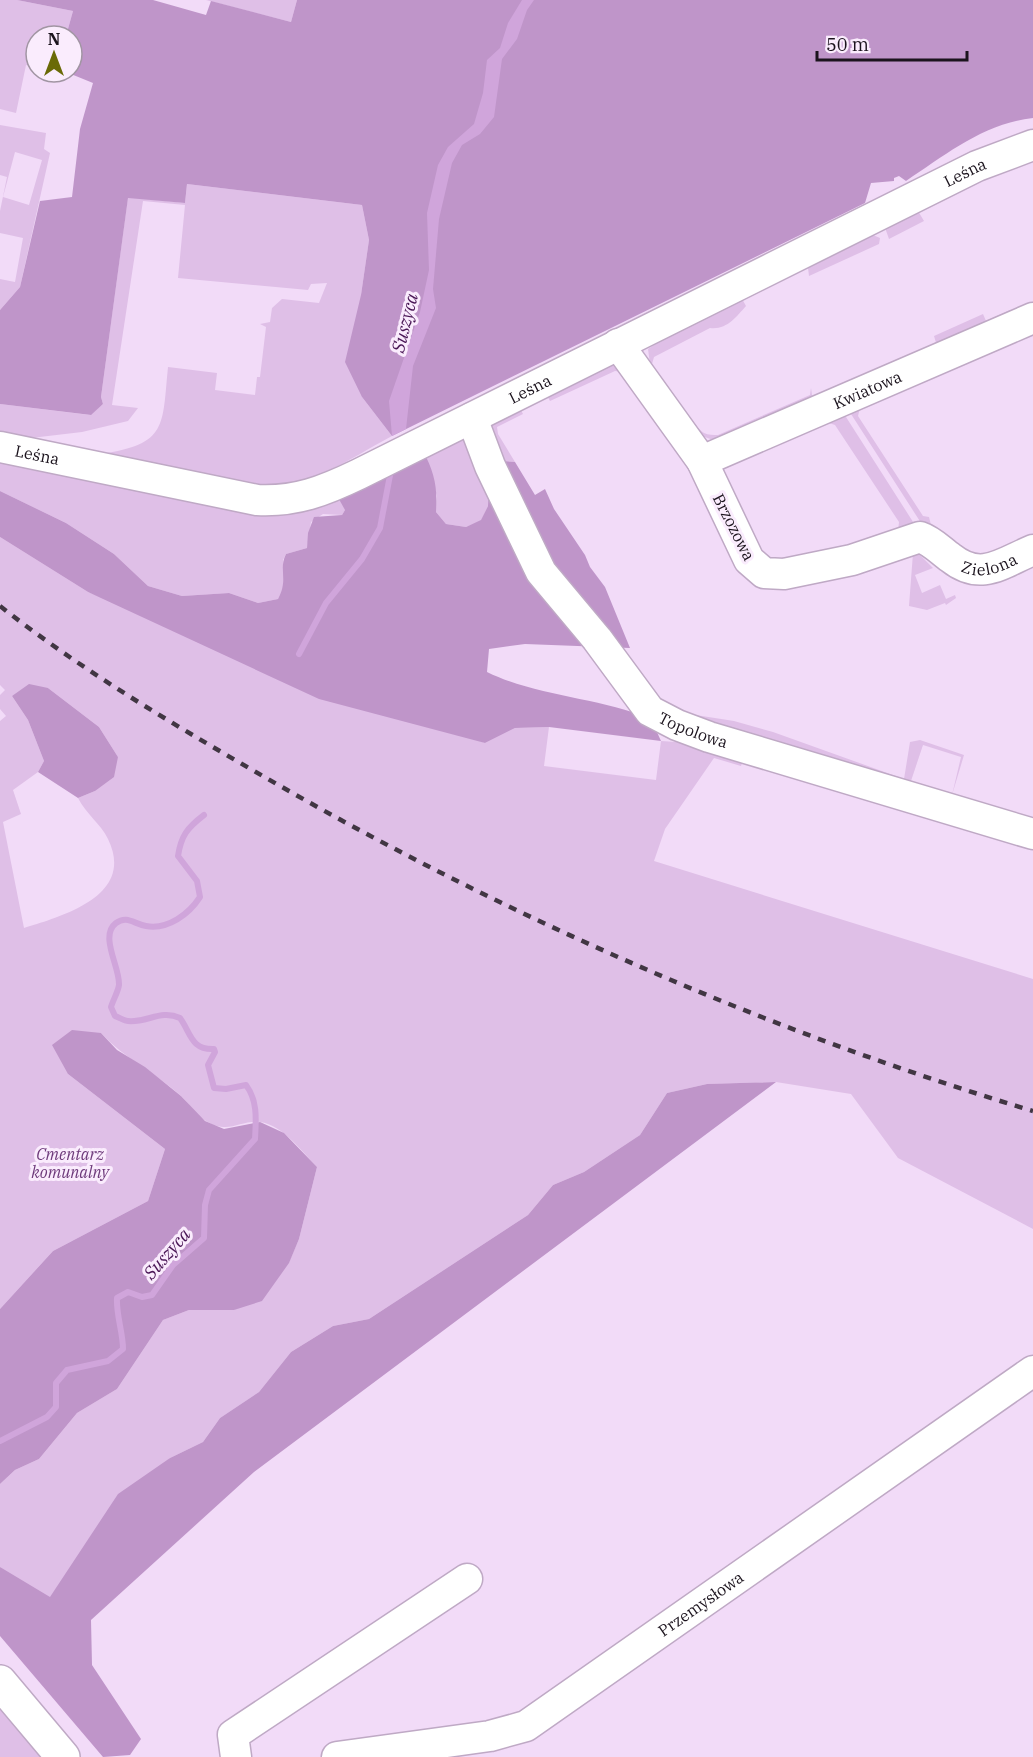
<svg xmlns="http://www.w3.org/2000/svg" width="1033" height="1757" viewBox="0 0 1033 1757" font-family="'IBM Plex Serif',serif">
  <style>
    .green { fill: #dfbfe7; fill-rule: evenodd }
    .forest { fill: #bf95c9 }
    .water { fill: #d0a5db }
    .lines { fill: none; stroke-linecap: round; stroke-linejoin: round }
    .stream { stroke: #d0a5db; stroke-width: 6 }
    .minor-casing { stroke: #bfa9c5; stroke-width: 33 }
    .major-casing { stroke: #bfa9c5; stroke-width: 36 }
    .minor { stroke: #fff; stroke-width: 30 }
    .major { stroke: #fff; stroke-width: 33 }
    .rail { stroke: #413643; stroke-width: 4.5; stroke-dasharray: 8 8; stroke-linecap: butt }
    .labels { text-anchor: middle; stroke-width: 6; stroke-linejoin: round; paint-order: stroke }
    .street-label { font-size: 16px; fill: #1b131d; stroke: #faecfd }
    .park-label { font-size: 16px; font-style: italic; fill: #6e3a7b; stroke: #faecfd }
    .water-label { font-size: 18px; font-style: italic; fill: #491555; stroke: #faecfd }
  </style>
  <rect width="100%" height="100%" fill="#f2dbf8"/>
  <path class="green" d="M0,0h17l56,11 -7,25h-30v30l-10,-1 -10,48 -16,-4z
    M206,0h91l-6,22z
    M0,125l46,8 -2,16 6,4 -30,134 -20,23v-31l15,3 8,-44 -23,-5v-22l7,-34 -7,-2zM15,152l27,8 -13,45 -26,-8z
    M187,184l175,21 7,35 -8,55 1,102 30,39c-51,27 -78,52 -139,48l-152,-30c67,-10 61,-28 67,-87l49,6 -2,17 40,5 2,-18h3l6,-50 -6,-3 10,-2 2,-14 10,-9 37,4 8,-20 -16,1 -3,6 -130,-12 7,-73 -42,-4 -31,204 26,3 -10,13 -46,11 -51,6 -31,-6v-28l90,11 13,-11 -2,-7 27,-200 57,6z
    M915,206l9,15 -35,18 -6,-17z
    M873,235l7,3 -1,6 -70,32 -1,-8z
    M741,297l5,9c-10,11 -19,24 -36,22l-56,29 -2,7c9,14 40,62 52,69 4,2 10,2 14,2l92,-40 1,-7 2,14 -97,39 -14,-5 -52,-72 -2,-15 14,-9 -3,-6z
    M1010,310v3l-73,33 -3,-10 49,-22 3,7z
    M608,365l7,1 7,6 -7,-1 -65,30 -4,-7z
    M518,404l5,10 -26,13 1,7 17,28 -13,-1 -13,16 -1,29 -7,15 -15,6 -20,-3 -10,-12 1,-16 -14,-45z
    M860,408l-2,8 65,100 6,1 2,8 -8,1 -72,-112 1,-3z
    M841,416l5,1 69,108 -17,6 1,-9 -64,-97 -6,-2 -40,16z
    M0,454l224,47 118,-10 3,19 -3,5 -19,-1 -12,8 -4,26 -21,6 -3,6 2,26 -7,13 -20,4 -29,-10 -47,3 -34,-10 -34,-32 -48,-31 -66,-32z
    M0,537l88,55 397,151 30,-15 34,-1 -5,39 112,14 5,-39 45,3 39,12 -4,10 -27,-8 -49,71 -11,32 379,118v250l-135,-71 -47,-64 -75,-12 -69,2 -40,9 -27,42 -56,37 -31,13 -25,30 -159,104 -36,7 -42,26 -32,40 -39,26 -17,24 -33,16 -93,102 -27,38 -47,-27 -3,-4v-83l15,-14 24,-11 38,-46 40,-24 46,-69 26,-10h45l55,-48 10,-23 18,-72c-15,-15 -34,-42 -57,-45 -21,-2 -31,13 -54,-1 -10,-5 -17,-18 -26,-26 -25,-22 -56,-37 -79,-62l-33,41 97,75 -17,52 -95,50 -53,58v-588l6,-5 -6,-7v-14l5,-5 -5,-5zM48,688l51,39 19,30 -23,34 -17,7c8,16 23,26 30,41 28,57 -46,77 -84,89l-21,-106 18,-8 -8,-24 25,-18 6,-11 -16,-41 -16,-24z
    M913,553h5l15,15 -18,7 7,18 18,-8 6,14 9,-4 1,3 -10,7 -1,-2 -18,7 -18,-4z
    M670,711l64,10 39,11 131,47 6,-37 10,-2 44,15 -12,40 9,-38 -38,-12 -13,39z
    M0,1707l41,50h-41z"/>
  <path class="forest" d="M17,0h136l53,15 5,-14 80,21 6,-22h736v118c-50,6 -86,36 -127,63l-7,-5 -5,2v3l-23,2 -6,20 -473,233 -30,-39 -17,-35 16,-67 8,-55 -7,-35 -175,-21 -2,19 -57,-5 -27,199 2,7 -12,11 -91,-11v-94l20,-23 20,-86 32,-4 8,-68 13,-46 -27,-11h6v-36h-6l7,-25z
    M423,451c11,20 15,37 13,61l10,12 20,3 15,-7 7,-14 1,-29 13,-16 13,1 20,33 10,-6 9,20 31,46 5,12 15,20 25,61 -105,-4 -36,5 -2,23c51,25 111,25 164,47l10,22 -112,-14 -34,1 -30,15 -166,-44 -231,-107 -88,-55v-46l66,32 48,31 34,32 34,10 47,-3 29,10 20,-4c11,-20 0,-29 8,-45l21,-6 1,-15 6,-16 28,-2 3,-5 -5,-9v-7z
    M29,684l19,4 51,39 19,30 -4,20 -19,14 -17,7 -40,-26 6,-11 -16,-41 -16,-24z
    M72,1030l29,3 16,17 28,17 36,29 24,25 19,8 36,-7 24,11 33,34 -18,72 -10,24 -27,38 -28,9h-45l-26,10 -46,69 -40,24 -38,46 -24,11 -15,14v-175l53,-58 95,-50 17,-52 -97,-75 -16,-29z
    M776,1082l-522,390 -163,148 1,45 49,74 -11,16 -27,2 -103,-121v-69l50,30 68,-103 52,-36 33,-16 17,-24 39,-26 32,-40 42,-26 36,-7 159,-104 25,-30 31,-13 56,-37 27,-42 40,-9z"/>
  <path class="water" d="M522,0h12l-7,10 -10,29 -15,20 -8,58 -14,17 -18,11 -10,18 -13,56 -6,70 3,19 -23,58 -7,63 -14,7 -3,-35 31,-89 9,-42 -2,-57 11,-48 10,-18 26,-23 9,-31 4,-33 13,-12 8,-25z"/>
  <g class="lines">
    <path class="stream" d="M299,654l27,-51 36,-44 18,-31 11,-58
      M0,1441l47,-24 9,-10v-24l11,-13 41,-9 15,-12c0,-17 -7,-34 -6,-51l11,-6 14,5 10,-2 21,-30 31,-27 1,-33 4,-15 46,-51c1,-19 3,-38 -9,-54l-20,4 -12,-1 -6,-23 7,-13 -1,-3c-23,1 -23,-16 -34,-31 -19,-9 -33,5 -52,3 -4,0 -9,-4 -13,-5l-4,-9c2,-7 7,-15 8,-22 1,-18 -20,-49 -3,-62 11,-8 18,1 30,3 22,4 43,-12 54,-29l-3,-16 -19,-25c3,-20 9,-28 26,-41"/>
    <defs>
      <g id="minor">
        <path id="s1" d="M618,344l84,117 47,99 15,13 20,1 68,-14 68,-23c12,4 21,14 31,21 30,24 51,5 82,-8"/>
        <path id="s2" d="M472,418l18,48 51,106 56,67 53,72 27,14 32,12 324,97"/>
        <path id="s3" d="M0,447l257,53c39,2 67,-9 102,-26l618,-308 56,-21"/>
        <path id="s4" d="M702,461l331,-143"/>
        <path d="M236,1757l-3,-22 234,-156"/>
        <path id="s5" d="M337,1757l153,-21 36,-10 507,-355"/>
      </g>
      <path id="major" d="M0,1682l63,75"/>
    </defs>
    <use href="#minor" class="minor-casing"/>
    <use href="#major" class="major-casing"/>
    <use href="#minor" class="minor"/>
    <use href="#major" class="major"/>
    <path class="rail" d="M0,606c84,66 176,120 268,173 241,139 499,252 765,332"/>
  </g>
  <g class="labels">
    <g class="street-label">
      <text dy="6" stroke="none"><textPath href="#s3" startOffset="1046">Leśna</textPath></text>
      <text dy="6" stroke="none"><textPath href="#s3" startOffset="560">Leśna</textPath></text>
      <text dy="6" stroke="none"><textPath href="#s4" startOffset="180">Kwiatowa</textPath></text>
      <text dy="6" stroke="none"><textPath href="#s3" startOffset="38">Leśna</textPath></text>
      <text transform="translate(734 527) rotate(63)" y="6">Brzozowa</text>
      <text dy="6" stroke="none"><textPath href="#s1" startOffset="514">Zielona</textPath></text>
      <text dy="6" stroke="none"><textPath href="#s2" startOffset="393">Topolowa</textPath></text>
      <text dy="6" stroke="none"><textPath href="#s5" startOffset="405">Przemysłowa</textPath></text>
    </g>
    <g class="park-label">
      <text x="70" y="1160">Cmentarz<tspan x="70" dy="18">komunalny</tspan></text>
    </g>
    <g class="water-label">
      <text transform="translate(405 323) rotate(-76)" y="6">Suszyca</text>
      <text transform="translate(167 1254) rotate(-49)" y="6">Suszyca</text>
    </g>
  </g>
  <g transform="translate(54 54)"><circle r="28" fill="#faecfd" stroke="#a195a3" stroke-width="1.5"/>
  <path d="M0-4.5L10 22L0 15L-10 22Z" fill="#6a6a07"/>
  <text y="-9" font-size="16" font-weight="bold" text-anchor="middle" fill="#1b131d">N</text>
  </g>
  <path d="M817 51v9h150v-9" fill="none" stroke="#1b131d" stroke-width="3"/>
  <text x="826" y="51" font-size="18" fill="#1b131d" stroke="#faecfd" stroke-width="4.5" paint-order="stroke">50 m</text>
</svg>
